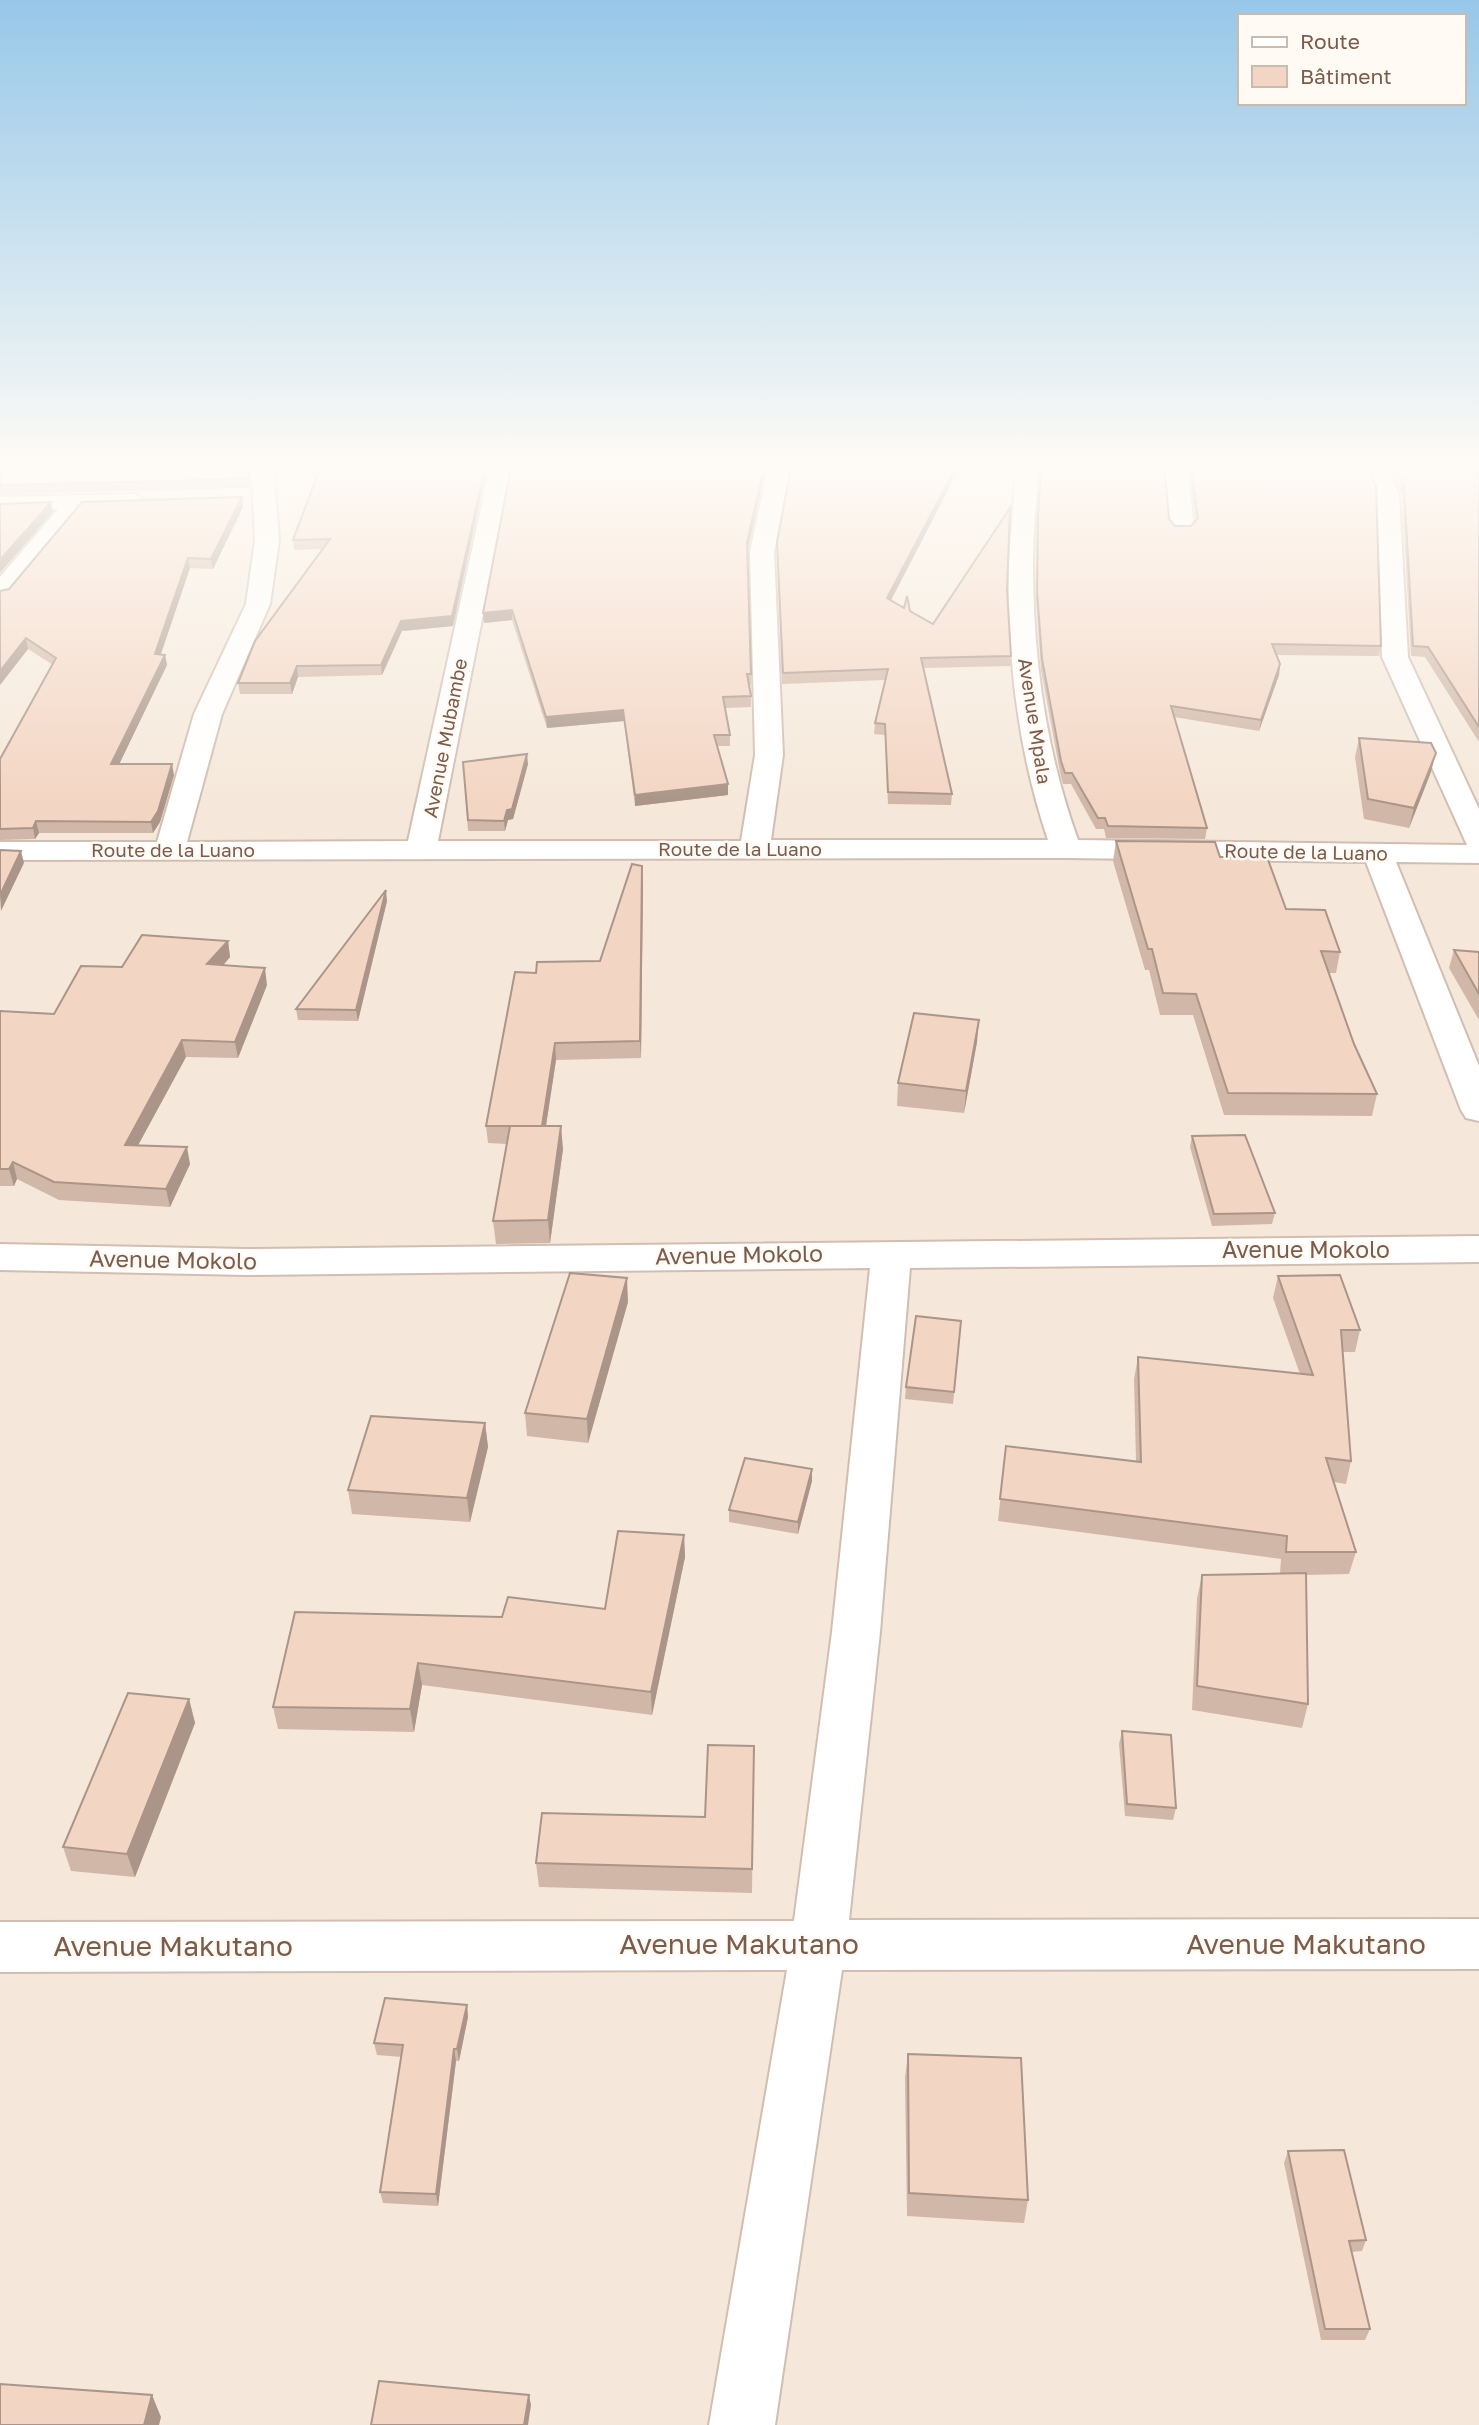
<svg xmlns="http://www.w3.org/2000/svg" width="1479" height="2425" viewBox="0 0 1479 2425" font-family="'Golos Text',sans-serif">
  <style>
    .residential { fill: #f5e8da }
    .lines { fill: none; stroke-linecap: round; stroke-linejoin: round }
    .minor-casing { stroke: #d1beb0; stroke-width: 4 }
    .minor { fill: #fff; fill-rule: evenodd }
    .wall { fill: #d1b7a8 }
    .shaded-wall { fill: #aa9588 }
    .building { fill: #f3d5c3; stroke: #aa9588; stroke-width: 2 }
    .labels { text-anchor: middle; stroke-width: 5; stroke-linejoin: round; paint-order: stroke }
    .far-street-label { font-size: 19px; fill: #7a5c4d; stroke: #fffaf3 }
    .street-label { font-size: 23px; fill: #7a5c4d; stroke: #fffaf3 }
    .near-street-label { font-size: 28px; fill: #7a5c4d; stroke: #fffaf3 }
  </style>
  <rect width="100%" height="100%" fill="#fdf6ec"/>
  <path class="residential" d="M0,463h1479v1962h-1479z"/>
  <g class="lines">
    <defs>
      <path id="minor" d="M251,463h22l6,77 -9,64 -48,110 -35,128 221,-1 83,-378h22l-75,378h303l14,-86 -5,-203 19,-89h22l-17,89 9,203 -12,85h277c-30,-89 -41,-182 -39,-275 1,-34 6,-68 7,-102h22c-1,34 -5,68 -5,102 0,94 13,187 45,275l389,5 -85,-188 -5,-162 -14,-32h22l14,32 9,162 71,152v54l-83,-1 83,204v55l-13,-3 -5,-8 -95,-248 -300,-4 -1066,2v-18h157l37,-128 52,-110 9,-64z
        M1165,463h22l7,65 -4,5h-16l-4,-5z
        M135,494l11,7 -3,5 -60,3 -74,88 -9,2v-22l58,-68 -58,2v-14z
        M1479,1236v26l-569,6 -30,364 -31,288 630,-1v50l-637,1 -67,455h-66l78,-455 -787,2v-50l794,-1 38,-289 38,-364 -624,7 -246,-5v-26l246,5z"/>
    </defs>
    <use href="#minor" class="minor-casing"/>
    <use href="#minor" class="minor"/>
  </g>
  <path class="wall" d="M0,463h249l1,25 -250,6z
    M322,463h166l-35,163 -51,5 -20,44 -84,2 -6,17h-52l-2,-11 84,-134 -28,1 -1,-10z
    M767,463l-19,88 3,123v11h-2l2,11v11l-26,1 5,27v11h-13l11,49 -93,11 -11,-85 -77,7 -35,-108 -28,3 -1,-10z
    M962,463l-71,137 42,24 74,-34 4,66 -1,10 -87,2 29,126 -1,11 -63,-1 -3,-69 -11,-1 1,-11 11,-43 -104,4 -5,-142z
    M1041,463l128,56 6,7h16l5,-5 -9,-58h179l15,183 -2,10 -103,-1 4,9 -1,11 -20,56 -85,-14 33,111 -2,11 -99,-1 -2,-9h-8l-25,-45h-8l-3,-12 -19,-102 -5,-70 1,-73z
    M1386,463h93v279l-54,-85 -14,-1 -9,-161z
    M243,507l-30,62 -23,-1 -29,86 4,1 2,10 -48,99 55,11 -14,47 -7,11h-114l-4,6 -35,1v-81l53,-94 -25,-16 -28,36v-94z
    M1359,738l72,34 -22,56 -45,-9 -9,-62z
    M463,762l65,2 -15,55 -5,1 -3,11h-37z
    M1116,841l104,16 120,95 -4,21h-7l25,71 23,50 -5,22 -148,-1 -31,-100h-33l-11,-45h-4l-32,-109z
    M643,882l-2,176 -85,2 -10,66 17,23 -13,94 -54,1 -3,-23 14,-77 -19,-1 -2,-17 50,-153 64,-12z
    M387,901l-29,120 -60,-1 -2,-11z
    M228,941l2,16 -7,8 44,20 -29,73 -52,-1 -48,88 52,19 -20,43 -111,-7 -42,-21 -3,7h-14v-175l54,3 68,-47z
    M1454,950l25,2v68l-30,-52z
    M977,1042l-13,71 -67,-7 1,-23z
    M1192,1136l83,77 -3,11 -60,2 -22,-79z
    M1278,1276l82,54 -5,22h-13l9,109 -5,23 -12,-2 22,70 -7,22 -43,1 2,129 -6,24 -110,-18 5,-111 5,-24 78,-2 1,-14 -283,-38 8,-75 130,15 -2,-82 4,-22 162,17 -27,-76z
    M628,1302l-40,141 -61,-7 -2,-23z
    M961,1321l-8,83 -48,-5 1,-12z
    M485,1423l3,24 -18,75 -118,-8 -4,-24z
    M812,1469v12l-14,53 -69,-12v-12z
    M684,1535l1,22 -33,158 -230,-30 -8,47 -136,-3 -5,-22 229,-90 103,-8z
    M189,1699l6,24 -60,154 -64,-6 -8,-24z
    M1122,1731l54,77 -3,12 -48,-4 -6,-72z
    M754,1746l-2,147 -213,-6 -3,-24 169,-46z
    M467,2005l1,12 -9,44h-3l-18,145 -55,-3 -3,-11 22,-135 -25,-2 -3,-12z
    M908,2054l120,146 -4,23 -117,-7 -2,-139z
    M1288,2151l78,89 -4,11 -11,1 19,77 -5,11h-44l-37,-177z"/>
  <path class="shaded-wall" d="M486,463h2l-35,163 -51,5 -20,44 -1,-10 20,-44z
    M765,463h2l-20,89v-10z
    M958,463h4l-75,145v-10z
    M242,497l1,10 -30,62 -2,-10z
    M51,502l2,10 -53,61v-13z
    M188,558l2,10 -33,97 -2,-11z
    M512,610v10l-28,3 -1,-10z
    M26,638l2,11 -28,36v-14z
    M165,655l2,10 -53,110 -3,-11z
    M1280,664l-1,11 -20,56 2,-11z
    M297,666l1,11 -6,17 -2,-11z
    M623,710l1,11 -77,7 -1,-11z
    M1436,753l-5,19 -22,56 5,-20z
    M527,754l1,10 -15,55 -5,1 -3,11 -1,-10 3,-11z
    M172,764l2,11 -14,47 -7,11 -2,-11z
    M728,784v11l-93,11v-11z
    M36,821l3,12 -4,6 -2,-11z
    M21,851l3,12 -23,48 -1,-16z
    M642,866l1,16 -2,176 -1,-17z
    M386,891l1,10 -29,120 -2,-11z
    M228,941l2,16 -20,24 -3,-17z
    M265,968l2,17 -29,73 -3,-16z
    M979,1020l-2,22 -13,71 2,-22z
    M182,1040l4,17 -57,105 -4,-17z
    M555,1043l1,17 -13,85 -2,-17z
    M561,1126l2,23 -13,94 -2,-23z
    M187,1147l3,17 -20,43 -4,-18z
    M13,1162l4,17 -3,7 -5,-17z
    M627,1278l1,24 -40,141 -1,-24z
    M485,1423l3,24 -18,75 -3,-24z
    M812,1469v12l-14,53v-12z
    M684,1535l1,22 -33,158 -1,-23z
    M418,1663l4,22 -8,47 -4,-23z
    M189,1699l6,24 -60,154 -8,-23z
    M467,2005l1,12 -9,44 -2,-12z
    M454,2049l2,12 -18,145 -2,-12z
    M152,2395l9,22 -2,8h-15z
    M529,2395l2,10 -3,20h-4z"/>
  <path class="building" d="M0,463h248l1,16 -249,6z
    M322,463h164l-34,153 -51,5 -20,44 -84,1 -7,17h-52l17,-42 75,-102 -37,1z
    M512,463h253l-18,79 4,132h-4l4,22 -28,1 7,38h-16l14,49 -93,11 -12,-85 -77,7 -34,-107 -29,3z
    M792,463h166l-71,135 17,10 3,-12 3,15 23,13 77,-116 -3,82 4,66 -90,2 31,136 -64,-2 -3,-68 -10,-1 13,-54 -105,4 -6,-131z
    M1041,463h123l5,56 6,7h16l7,-8 -8,-55h176l10,23 5,160 -109,-2 8,20 -19,56 -90,-14 36,122 -99,-2 -3,-8h-7l-26,-45h-7l-4,-12 -19,-102 -5,-69 1,-73z
    M1393,463h86v264l-51,-80 -15,-1 -9,-160z
    M242,497l-31,62 -23,-1 -33,96 10,1 -54,109h61l-14,47 -7,11 -115,-1 -3,7 -33,1v-70l56,-101 -30,-20 -26,33v-80l9,-2 73,-87z
    M51,502l-51,58v-56z
    M1359,738l72,5 5,10 -22,55 -46,-9z
    M527,754l-15,55 -5,1 -3,11 -36,-1 -5,-58z
    M1116,841l99,1 5,15h47l19,52 39,1 15,42 -19,-1 33,93 23,50 -149,-1 -32,-99 -33,-1 -11,-44h-4z
    M0,850l21,1 -21,44z
    M632,864l10,2 -2,175 -85,2 -13,83h-56l29,-154 21,1 1,-11 63,-1z
    M386,890l-30,120 -60,-1z
    M142,935l86,6 -21,23 58,4 -30,74 -53,-2 -57,105 62,2 -21,42 -112,-7 -41,-20 -4,7h-9v-158l54,3 27,-48 41,1z
    M1454,950l25,2v42z
    M914,1013l65,7 -13,71 -68,-8z
    M510,1126h51l-13,94 -55,1z
    M1245,1135l30,78 -61,1 -22,-78z
    M570,1273l57,5 -40,141 -62,-6z
    M1340,1275l20,55h-19l10,131 -25,-3 30,94h-70l1,-16 -287,-37 6,-53 135,16 -3,-105 175,18 -35,-99z
    M916,1316l45,5 -7,71 -48,-5z
    M371,1416l114,7 -18,75 -119,-8z
    M745,1458l67,11 -14,53 -69,-12z
    M618,1531l66,4 -33,157 -233,-29 -8,46 -137,-2 22,-95 207,5 6,-20 97,12z
    M1306,1573l2,131 -111,-18 5,-111z
    M128,1693l61,6 -62,155 -64,-7z
    M1122,1731l49,4 5,73 -49,-4z
    M708,1745l46,1 -2,123 -216,-6 6,-50 163,4z
    M385,1998l82,7 -10,44h-3l-18,145 -56,-2 23,-147 -29,-2z
    M908,2054l113,4 7,142 -119,-7z
    M1344,2150l22,90 -17,1 21,88h-45l-37,-178z
    M379,2381l150,14 -5,30h-153z
    M0,2384l152,11 -8,30h-144z"/>
  <linearGradient id="sky" x2="0" y2="1"><stop stop-color="#97c7e8"/><stop offset="0.58" stop-color="#fefbf6"/><stop offset="1" stop-color="#fefbf6" stop-opacity="0"/></linearGradient>
  <rect width="1479" height="803" fill="url(#sky)"/>
  <g class="labels">
    <g class="far-street-label">
      <text transform="translate(1035 721) rotate(81)" y="7">Avenue Mpala</text>
      <text transform="translate(445 738) rotate(-79)" y="7">Avenue Mubambe</text>
      <text x="740" y="856">Route de la Luano</text>
      <text x="173" y="857">Route de la Luano</text>
      <text transform="translate(1306 852) rotate(1)" y="7">Route de la Luano</text>
    </g>
    <g class="street-label">
      <text x="1306" y="1258">Avenue Mokolo</text>
      <text transform="translate(739 1255) rotate(-1)" y="8">Avenue Mokolo</text>
      <text transform="translate(173 1260) rotate(1)" y="8">Avenue Mokolo</text>
    </g>
    <g class="near-street-label">
      <text x="739" y="1954">Avenue Makutano</text>
      <text x="1306" y="1954">Avenue Makutano</text>
      <text x="173" y="1956">Avenue Makutano</text>
    </g>
  </g>
  <rect x="1238" y="14" width="228" height="91" fill="#fffaf3" stroke="#cabbb1" stroke-width="2"/>
  <rect x="1252" y="37" width="35" height="10" fill="#ffffff" stroke="#cabbb1" stroke-width="2"/>
  <text x="1300" y="49" font-size="21" fill="#7a5c4d">Route</text>
  <rect x="1252" y="66" width="35" height="21" fill="#f3d5c3" stroke="#cabbb1" stroke-width="2"/>
  <text x="1300" y="84" font-size="21" fill="#7a5c4d">Bâtiment</text>
</svg>
